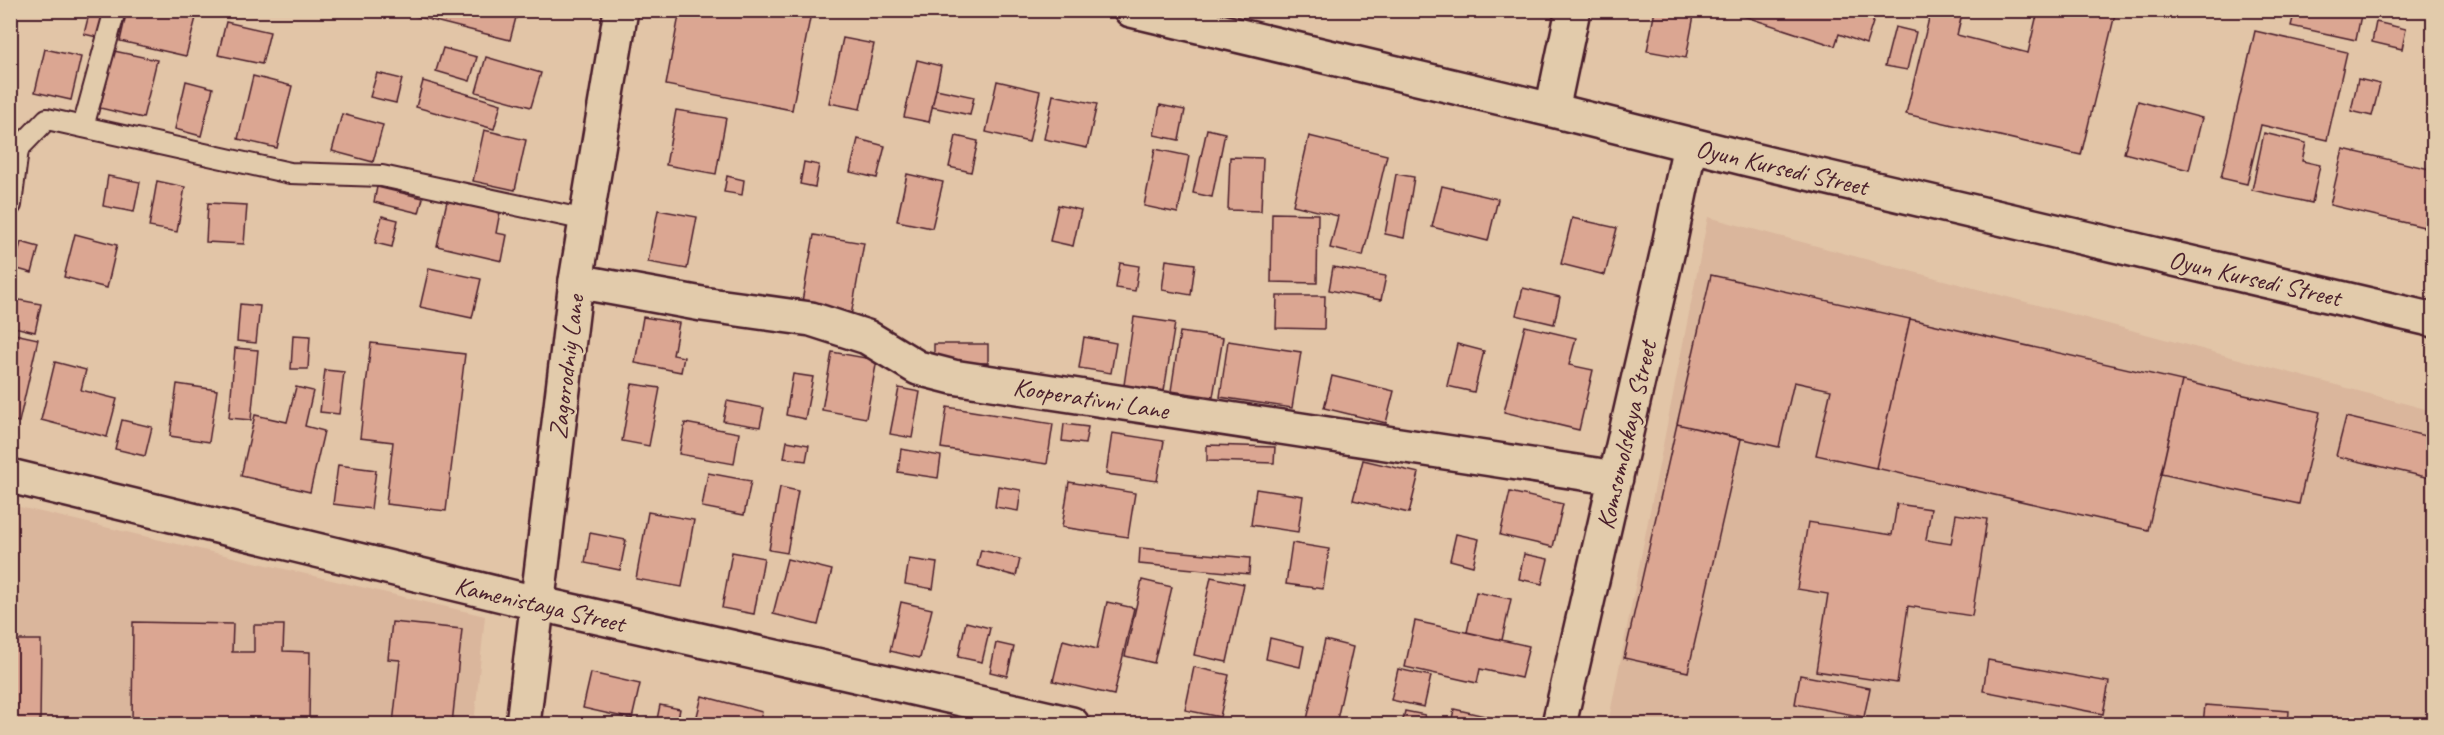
<svg xmlns="http://www.w3.org/2000/svg" width="2444" height="735" viewBox="0 0 2444 735" font-family="Caveat,sans-serif">
  <style>
    .built { fill: #dab69c }
    .building { fill: #dba692; stroke: #4a1f2b; stroke-width: 1.5 }
    .lines { fill: none; stroke-linecap: round; stroke-linejoin: round }
    .lane-casing { stroke: #4a1f2b; stroke-width: 24 }
    .street-casing { stroke: #4a1f2b; stroke-width: 38 }
    .secondary-casing { stroke: #4a1f2b; stroke-width: 38 }
    .lane { stroke: #e2cbab; stroke-width: 20 }
    .street { stroke: #e2cbab; stroke-width: 33 }
    .secondary { stroke: #e2cbab; stroke-width: 33 }
    .labels { text-anchor: middle; stroke-width: 5; stroke-linejoin: round; paint-order: stroke }
    .street-label { font-size: 26px; fill: #4a1f2b; stroke: #e2cbab }
  </style>
  <rect width="100%" height="100%" fill="#e2c5a7"/>
  <filter id="ink" filterUnits="userSpaceOnUse"><feTurbulence type="fractalNoise" baseFrequency=".0167" numOctaves="2"/><feDisplacementMap in="SourceGraphic" scale="12" xChannelSelector="R" yChannelSelector="G"/><feConvolveMatrix kernelMatrix="1 2 1 2 8 2 1 2 1" color-interpolation-filters="sRGB"/></filter>
  <g filter="url(#ink)">
    <path class="built" d="M1708,217l725,194v313h-825z
      M11,505l474,111 -11,108h-463z"/>
    <path class="building" d="M90,10l17,3 -6,25 -17,-4z
      M127,10l29,2v-2h42l-12,46 -66,-15z
      M417,10h101l-8,30 -95,-24z
      M680,10h115l16,3 -19,97 -126,-25z
      M1655,10h40l-9,48 -39,-7z
      M1738,10h121l16,6 -9,28 -27,-10 -4,12 -98,-32z
      M1931,10h32l-6,25 71,18 10,-43h78l-35,145 -175,-41z
      M2295,10h67l-6,30 -65,-14z
      M226,22l44,10 -8,32 -44,-9z
      M2376,22l30,7 -4,20 -30,-7z
      M1895,27l21,5 -9,38 -22,-4z
      M2255,31l92,21 -20,88 -66,-15 -14,59 -26,-6z
      M843,38l31,6 -14,65 -31,-6z
      M443,48l34,9 -7,24 -34,-10z
      M45,49l36,8 -10,43 -36,-8z
      M114,51l43,9 -14,58 -43,-10z
      M486,57l55,16 -10,34 -55,-15z
      M917,60l24,6 -12,56 -25,-5z
      M377,73l25,6 -6,24 -26,-6z
      M253,76l39,10 -15,62 -39,-9z
      M2358,79l22,5 -8,32 -21,-5z
      M186,81l27,7 -12,48 -26,-7z
      M423,81l78,23 -7,25 -78,-22z
      M997,81l43,10 -11,51 -43,-10z
      M936,89l38,8 -4,18 -38,-8z
      M1053,95l44,9 -10,44 -43,-9z
      M2138,101l64,17 -13,52 -65,-17z
      M1160,105l25,5 -6,30 -25,-5z
      M676,110l50,8 -10,56 -50,-9z
      M342,114l41,11 -10,37 -41,-11z
      M1207,129l18,4 -13,64 -19,-4z
      M484,130l42,10 -11,50 -42,-9z
      M2264,133l42,10 -4,18 18,4 -8,38 -60,-13z
      M956,136l22,5 -7,31 -22,-5z
      M1309,136l78,19 -24,101 -33,-8 8,-32 -45,-11z
      M858,139l27,7 -8,32 -27,-6z
      M1155,149l34,7 -11,57 -34,-7z
      M2343,149l91,21v15l-10,42 -94,-22z
      M1230,157l33,1 -2,53 -33,-1z
      M804,162l15,3 -4,22 -15,-3z
      M907,174l36,8 -11,46 -35,-7z
      M1396,174l18,3 -10,61 -19,-4z
      M108,176l32,6 -6,30 -31,-6z
      M727,176l17,4 -2,15 -18,-3z
      M157,181l28,6 -8,45 -28,-5z
      M1442,186l56,13 -10,42 -56,-14z
      M377,187l46,11 -4,15 -45,-11z
      M447,201l53,11 -4,21 11,2 -5,26 -65,-15z
      M208,203l39,2 -3,39 -38,-2z
      M1058,205l23,5 -8,36 -23,-5z
      M658,210l39,7 -10,52 -39,-7z
      M1272,213l46,1 -1,69 -46,-1z
      M382,216l16,4 -6,27 -17,-4z
      M1572,218l45,10 -12,47 -44,-11z
      M75,234l42,11 -10,43 -43,-11z
      M814,235l50,8 -13,73 -50,-9z
      M21,242l18,5 -7,26 -18,-5z
      M1166,260l29,4 -4,31 -29,-5z
      M1120,263l19,3 -4,25 -19,-3z
      M1333,267l53,9 -5,24 -52,-10z
      M429,268l52,11 -9,39 -52,-11z
      M1711,275l199,44 -34,149 -60,-13 15,-65 -37,-8 -15,65 -102,-23z
      M1523,288l37,9 -6,27 -38,-9z
      M1277,296h48l-1,33 -48,-1z
      M14,299l27,5 -6,28 -25,-6z
      M240,304l20,2 -4,37 -19,-2z
      M643,317l36,6 -6,32 11,2 -3,15 -46,-9z
      M1134,317l41,6 -11,68 -40,-6z
      M1910,319l272,62 -34,149 -272,-62z
      M1525,326l51,12 -7,27 24,5 -14,60 -75,-18z
      M1180,332l43,6 -10,59 -42,-6z
      M10,333l28,6 -19,83 -9,-2z
      M293,335l17,1 -2,33h-17z
      M1084,337l32,6 -5,30 -32,-5z
      M1228,341l73,11 -9,56 -72,-11z
      M371,343l94,11 -19,157 -60,-7 7,-62 -33,-4z
      M934,344h54v19h-54z
      M1457,344l27,7 -10,41 -27,-6z
      M235,348l23,2 -7,70 -22,-2z
      M832,352l45,8 -11,58 -44,-8z
      M55,362l31,8 -5,20 36,9 -10,38 -66,-17z
      M325,370l19,2 -5,42 -19,-2z
      M793,374l20,3 -8,42 -19,-4z
      M1332,376l62,15 -8,32 -62,-15z
      M2182,381l138,31 -21,92 -138,-30z
      M177,384l40,6 -8,52 -39,-6z
      M632,384l28,4 -11,58 -27,-5z
      M296,387l17,4 -8,35 19,5 -14,61 -69,-16 14,-61 32,7z
      M899,388l21,4 -8,46 -22,-4z
      M727,401l37,7 -4,19 -37,-6z
      M947,407l106,17 -6,40 -106,-16z
      M2346,417l88,21v41l-98,-23z
      M122,420l30,7 -7,29 -30,-7z
      M685,423l54,10 -5,31 -55,-10z
      M1064,424l24,3 -3,17 -23,-3z
      M1677,424l64,15 -53,233 -64,-14z
      M1112,433l52,8 -7,40 -51,-7z
      M787,441l22,4 -3,16 -22,-3z
      M1207,445l68,2 -1,16 -67,-2z
      M901,449l40,7 -3,22 -40,-6z
      M1363,460l56,13 -10,40 -56,-13z
      M338,465l38,5 -5,39 -38,-5z
      M708,473l43,8 -7,34 -42,-8z
      M1069,482l66,11 -7,44 -66,-10z
      M998,486l23,4 -3,21 -23,-4z
      M780,487l18,4 -11,62 -18,-3z
      M1256,489l47,7 -5,36 -47,-7z
      M1510,492l53,12 -10,43 -53,-12z
      M1897,504l34,5 -5,31 25,4 5,-30 31,5 -15,97 -64,-10 -11,77 -81,-12 12,-77 -31,-5 11,-67 84,13z
      M648,512l46,8 -12,67 -46,-8z
      M590,533l36,7 -6,30 -35,-7z
      M1456,534l23,5 -6,27 -23,-6z
      M1292,543l37,6 -6,40 -37,-5z
      M1140,548l110,10 -1,16 -110,-10z
      M981,550l39,9 -4,17 -39,-10z
      M732,552l32,6 -10,56 -32,-6z
      M1524,554l24,5 -6,25 -23,-5z
      M787,559l45,11 -14,55 -45,-11z
      M909,559l28,4 -4,26 -28,-5z
      M1211,577l33,7 -17,78 -33,-7z
      M1142,580l30,7 -18,76 -29,-7z
      M1476,592l35,7 -9,41 -35,-8z
      M901,602l31,7 -12,49 -30,-7z
      M1107,602l27,6 -20,87 -61,-14 10,-41 34,9z
      M1415,621l114,25 -8,32 -41,-9 -3,14 -72,-16z
      M133,622l100,2 -1,28h22v-27h30l-1,26 27,1 -1,72h-177z
      M392,622l70,7 -10,95h-59l7,-64 -12,-1z
      M966,622l24,6 -8,34 -24,-5z
      M1270,638l34,8 -4,21 -34,-8z
      M10,640h31l-1,84h-30z
      M1325,640l28,7 -17,77h-30z
      M996,643l18,4 -7,29 -17,-4z
      M1988,660l121,22 -6,32 -120,-23z
      M1194,667l35,8 -9,42 -35,-7z
      M1398,669l33,7 -7,31 -33,-7z
      M591,673l49,11 -8,35 -49,-11z
      M1800,675l70,13 -6,29 -69,-13z
      M702,696l60,16 -3,12h-64z
      M660,705l20,4 -3,15h-21z
      M2205,705l84,6 -1,13h-85z
      M1454,709l62,14v1h-65z
      M1405,711l20,4 -3,9h-20z"/>
    <g class="lines">
      <defs>
        <path id="lane" d="M83,127l32,-117
          M11,205l7,-56 29,-30 243,54 92,3 204,44"/>
        <path id="street" d="M576,281l126,23 109,15 56,18 51,31 35,9 663,101
          M10,476l526,127 536,121
          M1559,724l109,-474 22,-105"/>
        <path id="secondary" d="M1131,10l421,100 196,49 686,161
          M1552,110l21,-100
          M523,724l53,-443 45,-271"/>
      </defs>
      <use href="#lane" class="lane-casing"/>
      <use href="#street" class="street-casing"/>
      <use href="#secondary" class="secondary-casing"/>
      <use href="#lane" class="lane"/>
      <use href="#street" class="street"/>
      <use href="#secondary" class="secondary"/>
    </g>
  </g>
  <g class="labels">
    <g class="street-label">
      <text transform="translate(1782 167) rotate(13)" y="9">Oyun Kursedi Street</text>
      <text transform="translate(2255 278) rotate(13)" y="9">Oyun Kursedi Street</text>
      <text transform="translate(566 367) rotate(-83)" y="9">Zagorodniy Lane</text>
      <text transform="translate(1091 398) rotate(9)" y="9">Kooperativni Lane</text>
      <text transform="translate(1626 435) rotate(-77)" y="9">Komsomolskaya Street</text>
      <text transform="translate(540 604) rotate(13)" y="9">Kamenistaya Street</text>
    </g>
  </g>
  <rect width="2444" height="735" fill="none" stroke="#e2cbab" stroke-width="36"/>
  <rect x="18" y="18" width="2408" height="699" fill="none" stroke="#4a1f2b" stroke-width="2" filter="url(#ink)"/>
</svg>
